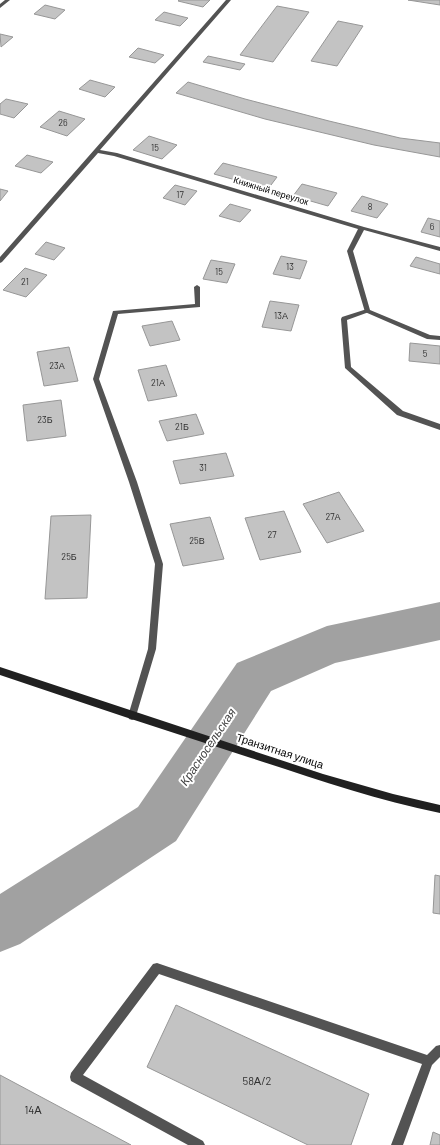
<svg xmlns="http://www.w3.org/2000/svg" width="440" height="1145" viewBox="0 0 440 1145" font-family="Barlow,sans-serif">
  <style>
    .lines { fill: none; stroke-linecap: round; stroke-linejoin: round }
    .river { fill: #a1a1a1; fill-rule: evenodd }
    .building { fill: #c3c3c3; stroke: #979797 }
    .service { fill: #535353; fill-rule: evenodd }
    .minor { fill: #535353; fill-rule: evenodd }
    .secondary { fill: #202020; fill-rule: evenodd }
    .labels { text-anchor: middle; stroke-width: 4; stroke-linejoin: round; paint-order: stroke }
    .number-label { font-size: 9px; fill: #313131 }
    .far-street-label { font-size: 9px; fill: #000; stroke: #fff }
    .street-label { font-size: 11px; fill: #000; stroke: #fff }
    .near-number-label { font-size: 11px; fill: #313131 }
    .water-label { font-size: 12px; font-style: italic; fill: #424242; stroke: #fff }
  </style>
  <rect width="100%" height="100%" fill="#fff"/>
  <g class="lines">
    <path class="river" d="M440,602v38l-105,23 -64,28 -95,150 -156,103 -20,8v-58l138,-87 99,-144 90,-37z"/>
  </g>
  <path class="building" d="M179,0h31l-7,7 -25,-6z
    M408,0h32v5z
    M45,5l20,5 -10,9 -21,-5z
    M277,6l32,6 -36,50 -33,-7z
    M164,12l24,6 -8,8 -25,-6z
    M338,21l25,5 -26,40 -26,-5z
    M0,34l13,3 -12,10z
    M138,48l26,7 -9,8 -26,-6z
    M208,56l37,8 -5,6 -37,-8z
    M90,80l25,7 -10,10 -26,-8z
    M188,82l57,17 84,22 71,17 40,5v14l-66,-12 -109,-26 -89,-26z
    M6,99l22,5 -14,14 -14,-4v-10z
    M59,111l26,8 -18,17 -27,-9z
    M149,136l28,9 -15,14 -29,-9z
    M27,155l26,7 -12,11 -26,-7z
    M223,163l54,14 -9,12 -54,-15z
    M302,184l35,9 -9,13 -35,-10z
    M175,185l22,6 -12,14 -22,-7z
    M0,189l8,2 -8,10z
    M362,196l26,8 -11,14 -26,-7z
    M230,204l21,6 -11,12 -21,-6z
    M428,218l12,3v16l-19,-5z
    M46,242l19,6 -11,12 -19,-6z
    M281,256l26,5 -7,18 -27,-5z
    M416,257l24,7v10l-30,-8z
    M211,260l24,4 -8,19 -24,-4z
    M25,268l22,7 -21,22 -23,-7z
    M270,301l29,4 -8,26 -29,-4z
    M172,321l8,19 -30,6 -8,-20z
    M410,343l30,3v18l-31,-3z
    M69,347l9,34 -34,5 -7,-34z
    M166,365l11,31 -29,5 -10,-31z
    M61,400l5,36 -39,5 -4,-36z
    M196,414l8,20 -37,7 -8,-20z
    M226,453l8,23 -54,8 -7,-23z
    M339,492l25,39 -37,12 -24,-39z
    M284,511l17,41 -41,8 -15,-42z
    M91,515l-4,83 -42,1 6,-83z
    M210,517l14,42 -41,7 -13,-42z
    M435,875l5,1v38l-7,-1z
    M176,1005l193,89 -18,51h-43l-161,-78z
    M0,1075l131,70h-131z
    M433,1132l7,3v10h-10z"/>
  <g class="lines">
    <path class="service" d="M197,285l3,2v20l-82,7 -19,65 38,103 26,82 -7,85 -20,67 -1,3 -3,1 -3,-1 -1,-3 20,-67 7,-85 -26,-82 -36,-103 20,-68 82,-7 -1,-17z
      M367,309l3,2 -1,1 -22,8 4,47 52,44 37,13v6l-43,-15 -52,-47 -4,-49 1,-2z
      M157,963l270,92 9,-9 4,-1v12l-8,8 -29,80h-12l31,-81 -263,-90 -76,101 120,66 2,4h-17l-117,-64 -1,-4 1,-4 82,-109z"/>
    <path class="minor" d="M5,0h5l-10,8v-4z
      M226,0h5l-131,150 17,3 247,74 76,20v4l-76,-21 -11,21 17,59 60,25 10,1v4l-13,-1 -62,-27 -18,-61 11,-22 -244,-73 -16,-3 -96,109 -2,1v-6z"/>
    <path class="secondary" d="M0,667l323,107 70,20 47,11v8c-65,-13 -127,-35 -189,-55 -84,-27 -168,-55 -251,-83z"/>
  </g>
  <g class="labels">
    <g class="number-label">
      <text x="63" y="126">26</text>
      <text x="155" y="151">15</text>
      <text x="180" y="198">17</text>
      <text x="370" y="210">8</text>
      <text x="432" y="230">6</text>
      <text x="290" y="270">13</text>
      <text x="219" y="275">15</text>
      <text x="25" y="285">21</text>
      <text x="281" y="319">13А</text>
      <text x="425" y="357">5</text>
      <text x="57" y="369">23А</text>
      <text x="158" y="386">21А</text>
      <text x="45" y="423">23Б</text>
      <text x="182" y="430">21Б</text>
      <text x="203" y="471">31</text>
      <text x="333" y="520">27А</text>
      <text x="272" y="538">27</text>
      <text x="197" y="544">25В</text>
      <text x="69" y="560">25Б</text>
    </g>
    <g class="far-street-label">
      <text transform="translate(271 191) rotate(17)" y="3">Книжный переулок</text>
    </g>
    <g class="street-label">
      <text transform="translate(280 751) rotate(18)" y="4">Транзитная улица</text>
    </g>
    <g class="near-number-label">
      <text x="257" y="1085">58А/2</text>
      <text x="33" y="1114">14А</text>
    </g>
    <g class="water-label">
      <text transform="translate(208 747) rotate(-56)" y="4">Красносельская</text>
    </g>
  </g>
</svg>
